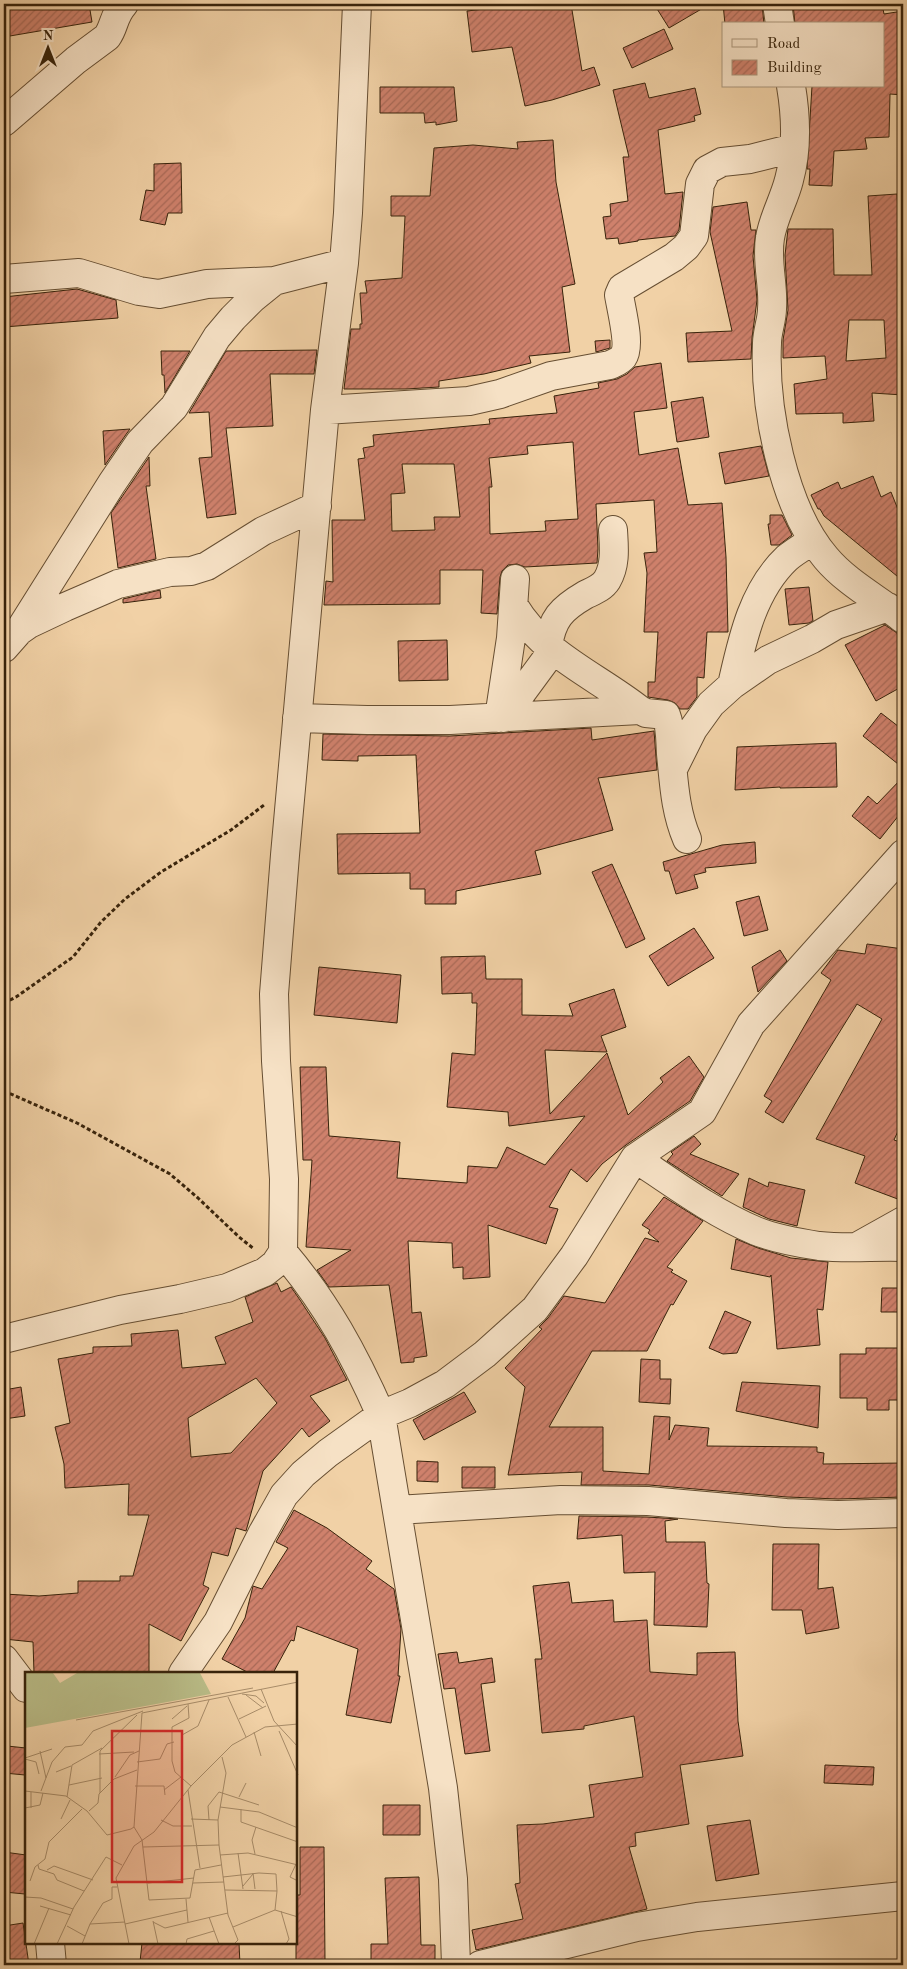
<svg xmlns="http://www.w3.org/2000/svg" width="907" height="1969" viewBox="0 0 907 1969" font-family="'Old Standard TT',serif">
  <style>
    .building { fill: url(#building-hatch); stroke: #38230b; fill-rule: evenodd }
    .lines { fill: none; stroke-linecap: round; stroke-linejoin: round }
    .minor-casing { stroke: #664e32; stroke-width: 30 }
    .path { stroke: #38230b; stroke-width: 3; stroke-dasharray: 4 2.5; stroke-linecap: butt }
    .minor { stroke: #f6e1c5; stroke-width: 28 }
    .inset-road { fill: none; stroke: #a78b68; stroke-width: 1 }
    .view { fill: #d62828; fill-opacity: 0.15; stroke: #d62828; stroke-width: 2.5 }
    .inset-edge { fill: none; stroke: #38230b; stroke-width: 2.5 }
  </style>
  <defs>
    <pattern id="building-hatch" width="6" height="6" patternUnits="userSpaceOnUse" patternTransform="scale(1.25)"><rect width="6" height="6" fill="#cf816c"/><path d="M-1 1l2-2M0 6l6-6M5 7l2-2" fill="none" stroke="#a96957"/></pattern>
  </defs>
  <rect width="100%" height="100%" fill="#f1d1a6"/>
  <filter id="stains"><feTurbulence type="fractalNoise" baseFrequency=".004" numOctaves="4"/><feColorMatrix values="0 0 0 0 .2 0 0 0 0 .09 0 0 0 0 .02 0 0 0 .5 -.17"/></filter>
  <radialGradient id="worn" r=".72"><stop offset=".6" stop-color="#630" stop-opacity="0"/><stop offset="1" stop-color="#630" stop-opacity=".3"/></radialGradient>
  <path class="building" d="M4,4h85l3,18 -88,15z
    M528,4h43l11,67 12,-4 6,18 -48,15 -27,6 -13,-59 -40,5 -5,-41z
    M654,4h56l-41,24z
    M723,4h39l2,20h-39z
    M793,4h89l2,10 19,-3v84l-13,-1 -1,43 -24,1 2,11 -33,2 -2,35 -23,-1 1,-16h-3l5,-83h71v-62h-88z
    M664,29l9,20 -41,19 -9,-20z
    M645,83l4,15 46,-10 6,26 -7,2 1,5 -37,9 7,64 18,-2 -4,38 -4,6 -37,4v1l-19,3 -1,-6 -12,1 -3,-22 8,-1 -1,-12 18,-3 -5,-44h6l-16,-67z
    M380,87h74l3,34 -21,4v-3l-11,1 -1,-10h-44z
    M553,140l3,42 19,102 -13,3 8,65 -41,4 2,7 -47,11 -45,7v6l-33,2h-62l7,-60h9v-5h2l-2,-31h7l-2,-12 37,-3 3,-62h-14v-20h39l4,-48 39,-3 45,4 -1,-7z
    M181,163l1,50h-14l-3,12 -25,-5 6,-30 8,1v-27z
    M897,194l4,73h2v128l-31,-2 2,28 -31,2v-10l-47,1 -2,-30 33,-5 -2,-23 -42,2v-18l5,-30 -3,-55 3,-26h45l1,46h38l-4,-79zM849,320h35l2,38 -40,3z
    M747,202l4,28h5l-3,26 4,44 -5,38 -1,21 -63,3 -2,-29 46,-2 -22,-99 3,-25z
    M77,289l39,11 2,18 -114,9v-30z
    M610,340v8l-14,4 -1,-11z
    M317,350l-3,24h-44l3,52 -47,2 10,86 -29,4 -8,-60 13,-1 -3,-45 -20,1 37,-62z
    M161,351h29l-25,42 -1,-18h-2z
    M661,363l6,45 -33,4 5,43 39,-7 10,57 34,-2 4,54 2,75h-21l-3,46 -7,-1v20l-9,12h-8l-5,-6 -7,-3 -20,-3v-15h7l3,-50h-14l3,-59 -3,-20 13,-1 -3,-52 -58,4 2,45 -1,14 -72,4 -8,-3 -9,1 -6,6 -2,6 -3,37 -16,-1 2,-43h-43v34l-116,1 2,-24 7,1 -1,-62h33l-7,-61 7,-1 -2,-10 11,-2 -1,-11 117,-11 -1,-5 68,-6 -3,-17 45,-8 -1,-5 19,-4 10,-5 8,-7zM573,442l5,77 -33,2 1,10 -56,3 -1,-47h3l-3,-29 39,-4 -1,-8zM402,464h52l6,53h-26l1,13 -43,1 -1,-37 14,-1z
    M703,397l6,40 -32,5 -6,-40z
    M130,429l-3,4 -22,32 -2,-34z
    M761,446l8,30 -44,8 -6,-31z
    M149,457l1,29h-4l10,73 -38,9 -7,-55z
    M873,476l8,21 10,-5 12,30v59l-79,-65 -4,-7h-2l-7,-14 27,-13 3,7z
    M770,515h12l10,20 -13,10h-8l-3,-21h2z
    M809,587l4,34 -4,2 -20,2 -4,-36z
    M160,590l1,8 -38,5v-4z
    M885,625l12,8 6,12v41l-27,15 -31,-56z
    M447,640l1,40 -49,1 -1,-40z
    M881,713l22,17v38l-40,-32z
    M591,728l1,12 62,-9 3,39 -59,8 15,52 -78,21 6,23 -85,17v13h-31v-15h-15v-16l-72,1 -1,-40 83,-1 -4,-78 -58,1v5l-36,-1 1,-26 127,2z
    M836,743l1,44 -57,1v-1l-45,3 2,-43z
    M903,777v33l-23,29 -28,-23 16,-20 9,8z
    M755,842l1,21 -51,5 1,4 -12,3 4,13 -22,6 -7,-23h-4l-2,-9 59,-17z
    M612,864l33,75 -19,9 -34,-76z
    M759,896l9,34 -24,6 -8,-34z
    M694,928l20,30 -46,28 -19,-30z
    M867,944l36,5v171l-9,20 9,3v58l-48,-18 10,-27 -49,-17 66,-120 -25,-15 -74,119 -18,-11 7,-11 -8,-5 67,-116 -10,-7 17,-23 27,4z
    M780,950l7,11 -29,31 -6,-25z
    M485,956l1,23h36v36l51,1 -4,-12 45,-15 12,38 -25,9 6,16 -62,-2 5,64 57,-61 21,62 35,-33 -3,-4 29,-22 15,21 -14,24 -64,44 -24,19 -15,18 -16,-13 -22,38 9,2 -12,35 -58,-19 2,52 -27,2v-12l-10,1 -1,-25 -44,-2 4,72 9,-1 6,44 -13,2v4l-13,1 -12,-78 -60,2 -12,-17 34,-20 -45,-3 6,-87h-9l-3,-93h26l3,69 71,6 -3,36 70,5 1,-17 29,2 10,-21 38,18 40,-49 -76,10 -1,-14 -61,-5 5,-54 23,2 2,-52h-5v-10l-30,1 -1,-37z
    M319,967l82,8 -4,48 -83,-8z
    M694,1136l7,8 -11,10 49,20 -17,22 -55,-35 6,-7 -2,-2z
    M749,1178l19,9 1,-5 36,8 -8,36 -28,-7 -26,-12z
    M664,1197l39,24 -36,46 6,3 -2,2 16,9 -14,24 -2,-1 -24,47h-55l-43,76h54v44l46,3 5,-58 16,1 -1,23 6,-15 34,3 -2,18 110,1v5l7,1 -1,11 80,-1v34l-65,2 -51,-2 -138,-12h-68l1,-13 -74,3 17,-88 -20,-19 37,-39 -3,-2 9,-9 16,-22 41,7 40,-65 14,4 -11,-9 2,-3 -8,-5z
    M736,1239l22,9 33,10 37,4 -5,48 -6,-1 3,36 -43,4 -6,-74 -1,2 -39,-8z
    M277,1283l4,9 10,-5 9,13 25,38 22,42 -37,16 20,25 -21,16 -7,-9 -39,43 -17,60 -10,-3 -8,28 -16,-4 -9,33 6,3 -28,53 -32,-17v49h-115l-1,-31 -29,-3v-45l35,2 39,-3v-12h42v-5h13l16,-61h-21l1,-31 -64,4 -1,-24 -9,-37 15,-4 -12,-64 35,-6v-6l39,-1 -1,-12 47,-4 4,38 44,-4 -11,-27 38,-15 -8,-25zM256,1378l21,25 -46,50 -40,4 -3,-39z
    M882,1288h21v24h-22z
    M725,1311l26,11 -14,31 -14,1 -14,-6z
    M866,1348h35l-1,52h-11v10h-22v-12h-27v-44h26z
    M641,1359l19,1v19h11l-1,25 -31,-2z
    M742,1382l78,4 -2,42 -82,-17z
    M21,1387l4,29 -21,3v-29z
    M464,1392l12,20 -52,28 -11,-20z
    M417,1461l21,1v20l-21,-1z
    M462,1467h33v21h-33z
    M294,1510l33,18 45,33 -6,8 28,20 7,40 -3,47h2l-9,47 -45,-8 12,-66 -61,-23 -3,15 -3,-1 -18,33h-24l-27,-14 23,-41 8,-32 9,3 26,-41 -12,-6z
    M579,1516l68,1 31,2 -13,2 1,21h39l2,41 2,1 -2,43 -53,-2 1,-53 -31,1 -2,-38 -45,4z
    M773,1544h46l-1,45 15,-2 6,41 -33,6 -4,-24h-30z
    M569,1582l3,21 41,-3 1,22 33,-2 3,52 47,3v-22l38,-1 3,69 5,35 -63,9 9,59 -54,9 1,13 -7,1 18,62 -171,41 -4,-20 51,-11 -8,-35 5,-1 -3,-58 26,-1 51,-7 -5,-32 54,-8 -9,-61 -50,10v3l-42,4 -7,-74h7l-9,-73z
    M457,1652l2,11 33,-5 3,24 -14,2 9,67 -25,3 -10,-66 -11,1 -6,-35z
    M7,1746l19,2 -1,27 -21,-2z
    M825,1765l49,2 -1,18 -49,-2z
    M383,1805h37v30h-37z
    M750,1820l9,54 -43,7 -9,-55z
    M300,1847h24l1,114 -29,-1v-65h4z
    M4,1852l22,3 -1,39 -21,-2z
    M419,1877l2,68h14v20l-64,-1v-20h17l-3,-66z
    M23,1923l6,42h-21l-4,-39z
    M142,1943h97l1,22h-70v-3h-30z"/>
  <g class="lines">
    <defs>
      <path id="minor" d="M777,4l3,20
        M791,86c5,30 6,65 -2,94 -5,20 -16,38 -19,58 -4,23 4,48 2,71 0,11 -5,23 -5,34 -3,65 16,165 59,215 21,25 52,41 77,61
        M4,122l72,-62 31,-23c8,-11 6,-21 17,-33
        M4,279l75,-6 60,18 20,3 48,-10 67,-3
        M325,410l144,-9 31,-7 51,-18 59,-11c4,-2 10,-4 13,-8 8,-11 -2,-49 -4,-62l3,-7 52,-31 12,-10 8,-11 6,-52 7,-14 15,-8 28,-3 44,-11
        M514,606c29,49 83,70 126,104
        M19,631l93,-148 28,-41 34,-35 43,-70 16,-19 20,-20 21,-17 70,-18
        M548,646c4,-27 13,-37 37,-51 8,-4 17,-7 22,-15 9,-15 7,-33 6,-50
        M4,648l15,-17 10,-7 36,-17 53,-23 52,-12 21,-1 16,-5 56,-35 54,-25
        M732,685c10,-44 20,-94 55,-127 7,-6 17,-12 25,-17
        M297,718l70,2h83l190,-10 6,3 20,2c5,13 4,25 5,39 3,29 4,57 16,85
        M499,718l12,-80 4,-59
        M503,718l50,-68
        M673,769l20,-40 18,-25 21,-19 36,-25 44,-21 24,-14 52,-18
        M635,1158c39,26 78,55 121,73 20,8 43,12 63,15 28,3 56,0 84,1
        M860,1245l43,-24
        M283,1252c44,52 71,102 98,163l62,373 10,91 3,86
        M4,1339l116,-29 60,-11 47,-11 38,-16 10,-8 8,-12 1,-73 -8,-118 -2,-67 11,-139 40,-445 19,-147 4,-50 9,-209
        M397,1510l164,-10 87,1 138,12 52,2 65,-2
        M4,1659l22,29
        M183,1673l35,-51 44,-88 22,-39 19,-21 25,-21 53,-38 29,-12 35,-19 40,-30 50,-45 39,-53 61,-98 67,-46 49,-88 152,-170
        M50,1943l2,22
        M480,1965l157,-38 60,-10 206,-21"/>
    </defs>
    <use href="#minor" class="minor-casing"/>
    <path class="path" d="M4,1003l12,-6 57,-40 28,-35 24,-23 36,-27 70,-42 33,-25
      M4,1091l73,32 93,51 28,24 41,39 15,12"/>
    <use href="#minor" class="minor"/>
  </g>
  <g transform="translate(25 1672)">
    <rect width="272" height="272" fill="#f1d1a6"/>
    <path d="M0,1h28l7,10 17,-10h123l11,21 -186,34z" fill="#b9bc87"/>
    <path class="inset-road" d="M236,17l13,32 24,26M217,22l14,2 8,7M221,23l17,13M203,25l18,40M163,32l1,14 -17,9v34l3,11 16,14M147,47l15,-13M214,47l27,-13M51,48l177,-32M254,59l19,44M229,60l7,24M157,63l16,-9 11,-26M15,79l6,27M74,82l35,-2M197,85l4,16 -8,47 1,25 9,70 10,25 -4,4M0,86l27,-9M0,87l11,3 3,12M112,90l23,-3 7,-15 7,-2M31,100l15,-6M90,105l15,-22 9,-4M44,113l33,-7M110,114h29l1,9M139,118l17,-13M163,118l12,78M0,119l41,5 21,15 20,24 24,-6 3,-2 8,-114 156,-31M16,119l11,-29 13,-15 17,-2 11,-14 50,-20M75,121v-42l37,-36M42,125l5,-32 30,-17M214,125l7,-14M195,135l39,5 39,16M0,136l15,-3 3,-12M6,136v-16M216,137v13l57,20M64,139l9,-8 1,-9 15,-15 23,-9M36,147l9,-19M166,147l27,1M136,148l12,6h19M184,148l-1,-14 11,-14 40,13M109,155l8,13 7,60 41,-2 5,-28 26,-5M118,175l76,-2M213,181l5,36M230,182l-3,-14 4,-13M195,183l28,-2 50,12M271,192l-6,13 8,4M13,193l1,4 15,5 3,6 27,11M22,198l7,-4 39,14M228,201l2,16M198,205l36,-4 17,1 1,17M5,209l5,-14 10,-8 4,-17 33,-33M123,211l46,-5M168,211l31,-1M218,214l10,-12M200,218l52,1 -2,19M0,225l16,1 32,11M161,227l2,23M15,234l31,9M256,239l8,28 -3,5M184,245l10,27M128,249l5,23M128,250l12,6 63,-15M65,252l13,-21 9,-4v-12h5M100,252l62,-14M42,254l18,10M208,255l42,-17 23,7M9,272l15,-36M32,272l17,-37 32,-50 16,8M57,272l8,-20 35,-2M104,272l-13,-66 18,-32 20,-14 37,-46 41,-41 33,-18 33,-3M161,272l1,-5 27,-8"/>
    <path class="view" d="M87,59h70v151h-70z"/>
    <rect width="272" height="272" class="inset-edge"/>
  </g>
  <rect width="907" height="1969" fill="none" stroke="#f1d1a6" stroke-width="20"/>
  <rect x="5" y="5" width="897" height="1959" fill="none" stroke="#38230b" stroke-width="2.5"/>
  <rect x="10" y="10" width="887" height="1949" fill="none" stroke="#38230b"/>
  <rect x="722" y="22" width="162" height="65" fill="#f6e1c5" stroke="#aa957b"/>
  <rect x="732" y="39" width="25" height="8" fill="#f6e1c5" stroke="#aa957b"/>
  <text x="767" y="48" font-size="15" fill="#38230b">Road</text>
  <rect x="732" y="60" width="25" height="15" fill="url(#building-hatch)" stroke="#aa957b"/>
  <text x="767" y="72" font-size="15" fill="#38230b">Building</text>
  <g transform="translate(48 48)" stroke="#f6e1c5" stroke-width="4" paint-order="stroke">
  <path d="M0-4L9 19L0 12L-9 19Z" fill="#38230b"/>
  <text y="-8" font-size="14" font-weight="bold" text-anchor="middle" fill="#38230b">N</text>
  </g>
  <rect width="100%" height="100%" filter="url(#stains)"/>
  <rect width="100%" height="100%" fill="url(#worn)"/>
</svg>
